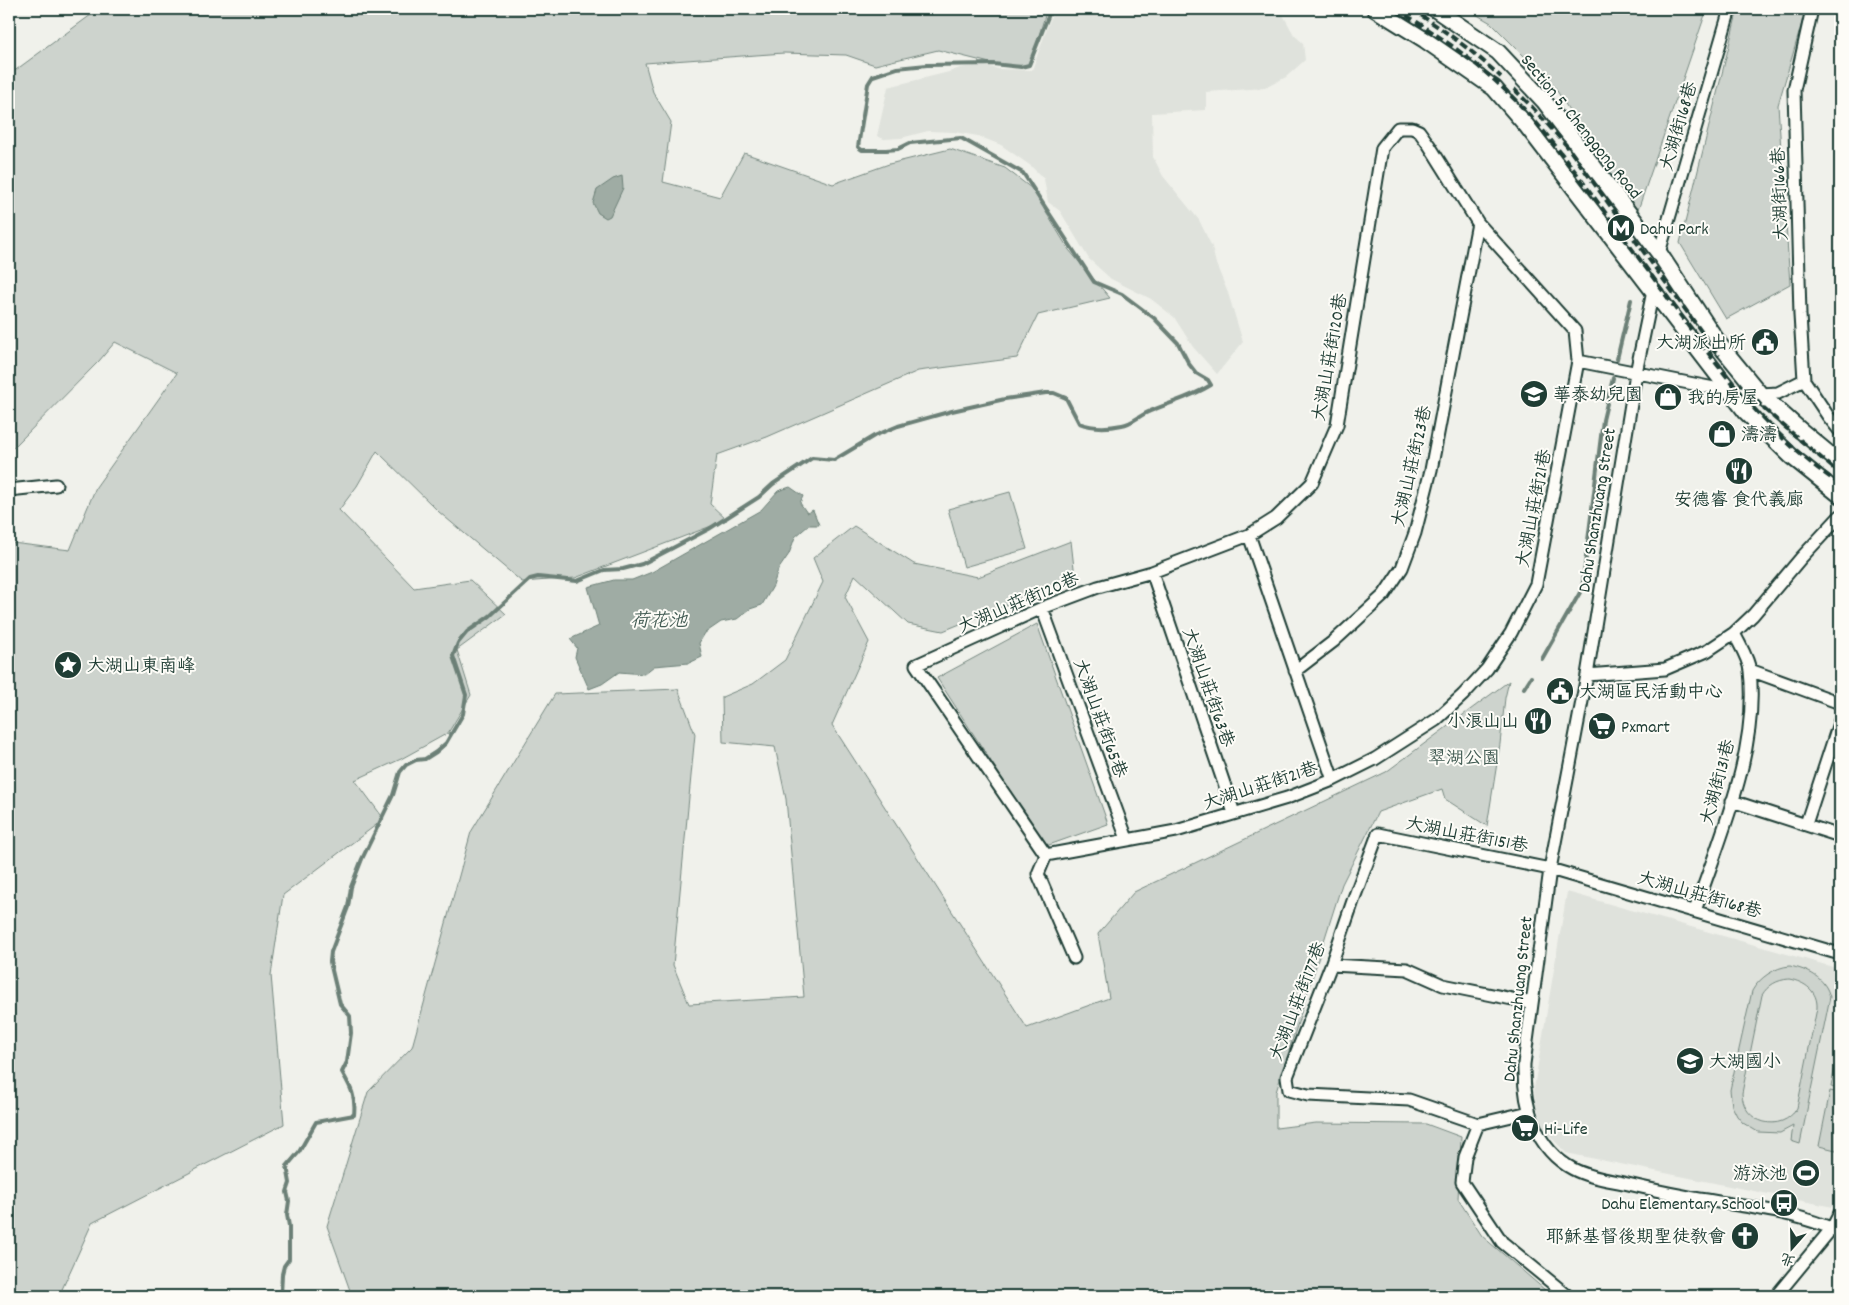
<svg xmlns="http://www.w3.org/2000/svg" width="1849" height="1305" viewBox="0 0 1849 1305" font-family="Dekko,'LXGW WenKai TC',sans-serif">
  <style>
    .built { fill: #dfe2dc }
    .green { fill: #cdd3cd; stroke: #768880; fill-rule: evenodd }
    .water { fill: #9faca4; stroke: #6c8077 }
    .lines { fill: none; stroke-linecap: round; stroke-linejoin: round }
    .stream { stroke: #6c8077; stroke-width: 4 }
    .minor-casing { stroke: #1f3d34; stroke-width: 15 }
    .secondary-casing { stroke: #1f3d34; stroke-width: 19 }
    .minor { stroke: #fdfcf7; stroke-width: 11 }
    .secondary { stroke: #fdfcf7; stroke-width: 15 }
    .rail { stroke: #1f3d34; stroke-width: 4; stroke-dasharray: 8 4; stroke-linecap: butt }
    .labels { text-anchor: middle; stroke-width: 4; stroke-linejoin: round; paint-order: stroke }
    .street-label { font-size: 18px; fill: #1f3d34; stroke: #fdfcf7 }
    .poi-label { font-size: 18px; fill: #1f3d34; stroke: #fdfcf7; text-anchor: start }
    .park-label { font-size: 18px; fill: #425b53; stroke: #fdfcf7 }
    .water-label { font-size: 19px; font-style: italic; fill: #455e56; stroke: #fdfcf7 }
  </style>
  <rect width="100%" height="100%" fill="#f0f1eb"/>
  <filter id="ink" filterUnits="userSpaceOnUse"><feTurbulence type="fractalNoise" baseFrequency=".02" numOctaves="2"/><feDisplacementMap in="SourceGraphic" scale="10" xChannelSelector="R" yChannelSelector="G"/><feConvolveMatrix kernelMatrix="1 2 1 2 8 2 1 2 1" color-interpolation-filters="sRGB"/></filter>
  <g filter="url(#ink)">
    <path class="built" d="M1054,9h224l4,4 12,22 9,8 2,17 -19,17 -21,11 -59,4v18l-54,3 1,44 10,19 36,44 13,27 4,17 12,29 15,49 -26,32 -24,-27 -19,-30 -23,-18 -40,-20 -22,-20 -29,-48 -12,-9 -4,-23 -13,-13 -30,-21 -23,-9 -24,-4 -26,-1 -27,7 -17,1 -7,-3 11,-49 61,-15 11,-4 20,-3 19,4 33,1z
      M1567,892l273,77v215l-7,23 -267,-54 -20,-21 -10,-26 -2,-18z"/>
    <path class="green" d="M99,9h948l-17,56 -28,1 -64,-16 -63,15 -29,-10 -62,-2 -139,10 8,29 18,30 -8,60 57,15 24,-44 89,31 56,-20 61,-15 55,19 26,20 38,62 41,48 -72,17 -21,43 -99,13 -151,66 -50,18 -7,49 17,16 -152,58 -53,4 -83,-70 -62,-61 -20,35 -18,24 75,78 56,-8 36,34 -49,36 14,45 -23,38 -47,26 -46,21 29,39 -101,76 -12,80 13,149 -192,99 -33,73h-50v-752l3,-1 58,7 26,-63 81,-114 -62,-31 -16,19 -85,86 -5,2v-259l4,-7 -4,-70v-38z
      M1467,9h240l-70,204 -24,-32 -59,-95 -63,-63z
      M1738,9h68l-28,96 12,179 -64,35 -46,-76z
      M1010,492l17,57 -63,18 -16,-58z
      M854,526l60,38 64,13 93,-36 4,36 -132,54 -35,-7 -53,-49 -10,22 24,45 -37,83 195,303 82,-30 -11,-64 36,-42 252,-120 123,-91 -4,17 -5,46 -13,82 -42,-27 -3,-10 -64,23 -36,72 -66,208v36l40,-5 110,1 35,13 -3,62 24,37 70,60h-1200l-25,-70 41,-134 44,-45 59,-215 84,-138 123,-5 17,45 -22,231 16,39 115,-7 -18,-198 -11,-52 -52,-5 -1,-45 31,-13 32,-24 38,-78 -10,-24z
      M1037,624l71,200 -62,22 -109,-168z
      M1790,966c18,4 35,11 40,31l-30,147 -9,-3 2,-15 -13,7 -22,-1 -15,-9 -6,-7 -5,-10 -2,-16 22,-99c7,-13 23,-24 38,-25zM1789,979c16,3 29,12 28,29l-20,100c-15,26 -55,16 -55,-15l20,-98c6,-10 15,-15 27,-16z
      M1840,1041v48l-9,-2z
      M1830,1091l10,2v58l-21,-5z"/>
    <path class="water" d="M622,176l1,12 -13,28 -4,2 -8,-5 -5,-10 4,-13 16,-11z
      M790,487l13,9 -3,7 7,10 6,-3 6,15h-10l-14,12 -6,17 -11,16 -5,16 -11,19 -12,4 -13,10 -16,3 -16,11 -6,10 3,14 -13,6 -35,3 -10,8 -25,-2 -17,12 -13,5 -14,-32 2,-9 -7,-9 29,-13 -11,-39 26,-7h18l20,-8 109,-62 17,-19z"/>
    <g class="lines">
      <path class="stream" d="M1617,359l14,-59
        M1542,659l40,-70 21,-169 10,-42
        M1524,688l7,-11
        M281,1296l1,-22 2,-8 5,-7v-33l-2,-11 2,-14 -2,-9 3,-9 -3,-17 12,-14 17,-30 38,-7c2,-19 -3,-27 -12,-43l5,-10 4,-29 -1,-17 -10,-12 -10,-42 1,-10 17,-45 3,-20 11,-28 31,-64 7,-23 6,-7 10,-5 9,-1 11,-7 10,-9 17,-29 3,-19 -13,-39 5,-13 9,-11 23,-16 40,-37 8,-2 39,4 27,-11 19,-1 19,-5 67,-35 50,-32 14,-13 39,-26 22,2 40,-24 24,-10 54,-15 53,-12 41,-6h8l12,5 13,25c13,5 29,5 43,2 9,-1 16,-8 24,-12 22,-10 44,-15 65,-28l-3,-5 -12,-7 -7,-9 -11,-21 -24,-25 -32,-24 -28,-12 -71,-109 -62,-35 -51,5 -12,6 -12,1h-24l-4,-3 10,-63 5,-8 24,-8 30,-3 66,-1 28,3 8,-2 22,-56"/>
      <defs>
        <path id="minor" d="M1659,253l71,-244
          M1653,291l-17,82 -49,302 -37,194 -26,195c-1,41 11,85 49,105 17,9 37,11 55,15 26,6 53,12 79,16 47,8 89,12 133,32
          M1804,380l-4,-65 -6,-225 18,-81
          M9,490l47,-5
          M1249,535l84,245
          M1152,572l82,241
          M1042,608l85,231
          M1750,670l90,33
          M1295,671l39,-30 50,-46 18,-27 13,-35 16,-63 47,-247
          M1587,675l78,-6 42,-18 27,-18 19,-18 48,-57 39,-42
          M1732,801l108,35
          M1806,824l34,-104
          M1046,855l130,-24 111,-33 46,-18 42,-21 61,-39 27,-25 24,-26 24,-36 25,-49 42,-223
          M1695,911c25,-74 64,-161 55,-240 -1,-12 -11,-27 -16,-38
          M1074,958l-36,-84 8,-19 -130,-190 126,-57 56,-21 54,-15 97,-37 27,-17 36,-35 25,-58 45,-277 16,-20h14l7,3 10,14 49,78 97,108 3,30 151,30 31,3 18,-1 26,-13 24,36 12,15
          M1331,965l76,4 36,16 89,18
          M1529,1112l-51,12 -69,-24 -101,-5 -19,-5 -2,-13 44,-112 23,-67 24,-64 172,35 290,85
          M1478,1124l-13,33 -3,25 40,60 66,54
          M1776,1296l56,-68 8,-15"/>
        <path id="secondary" d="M1375,9l50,31 69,48 32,37 220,287 45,44 49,39
          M1435,9l63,43 46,49 115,152 60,91 41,50 39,35 41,34"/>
      </defs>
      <use href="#minor" class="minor-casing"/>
      <use href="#secondary" class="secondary-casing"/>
      <use href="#minor" class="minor"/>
      <use href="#secondary" class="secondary"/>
      <path class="rail" d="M1396,9c38,23 74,48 107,79 29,27 53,58 77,90 29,40 59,80 88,120 49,69 101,139 172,186
        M1411,9c32,20 62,42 90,68
        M1514,89l18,18 35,39 152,210
        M1748,390l16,19 76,65"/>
    </g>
  </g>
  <defs>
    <symbol id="metro-disc" viewBox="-11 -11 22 22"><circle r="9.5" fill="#1f3d34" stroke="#fdfcf7"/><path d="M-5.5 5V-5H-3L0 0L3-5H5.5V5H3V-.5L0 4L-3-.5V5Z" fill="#fff"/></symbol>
    <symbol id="civic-disc" viewBox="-11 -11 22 22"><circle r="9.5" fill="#1f3d34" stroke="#fdfcf7"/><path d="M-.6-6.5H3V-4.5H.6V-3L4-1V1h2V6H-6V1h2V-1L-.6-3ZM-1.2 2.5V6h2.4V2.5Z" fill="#fff"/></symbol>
    <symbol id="school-disc" viewBox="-11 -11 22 22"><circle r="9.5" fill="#1f3d34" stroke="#fdfcf7"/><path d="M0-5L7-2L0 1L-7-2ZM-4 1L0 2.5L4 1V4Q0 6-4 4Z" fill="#fff"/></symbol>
    <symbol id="shop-disc" viewBox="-11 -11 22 22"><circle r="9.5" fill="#1f3d34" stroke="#fdfcf7"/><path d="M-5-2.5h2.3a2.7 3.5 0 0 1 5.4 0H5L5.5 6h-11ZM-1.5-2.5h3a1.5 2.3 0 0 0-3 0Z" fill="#fff"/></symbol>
    <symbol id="restaurant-disc" viewBox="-11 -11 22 22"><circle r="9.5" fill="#1f3d34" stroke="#fdfcf7"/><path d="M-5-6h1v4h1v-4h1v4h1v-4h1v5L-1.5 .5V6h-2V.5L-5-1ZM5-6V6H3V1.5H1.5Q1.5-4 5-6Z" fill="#fff"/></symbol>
    <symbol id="sight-disc" viewBox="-11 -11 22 22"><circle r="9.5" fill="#1f3d34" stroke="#fdfcf7"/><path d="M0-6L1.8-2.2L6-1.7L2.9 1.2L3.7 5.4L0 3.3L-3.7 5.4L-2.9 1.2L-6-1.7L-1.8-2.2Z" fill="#fff"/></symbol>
    <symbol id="supermarket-disc" viewBox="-11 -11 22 22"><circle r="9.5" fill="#1f3d34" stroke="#fdfcf7"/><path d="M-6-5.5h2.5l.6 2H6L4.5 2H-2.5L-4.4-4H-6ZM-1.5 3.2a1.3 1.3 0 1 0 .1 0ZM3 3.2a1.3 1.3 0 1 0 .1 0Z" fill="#fff"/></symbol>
    <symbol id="stadium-disc" viewBox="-11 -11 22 22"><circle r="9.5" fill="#1f3d34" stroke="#fdfcf7"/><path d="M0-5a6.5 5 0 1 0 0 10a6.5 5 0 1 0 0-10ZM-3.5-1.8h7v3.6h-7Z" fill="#fff"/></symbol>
    <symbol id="bus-disc" viewBox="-11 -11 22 22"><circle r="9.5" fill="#1f3d34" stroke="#fdfcf7"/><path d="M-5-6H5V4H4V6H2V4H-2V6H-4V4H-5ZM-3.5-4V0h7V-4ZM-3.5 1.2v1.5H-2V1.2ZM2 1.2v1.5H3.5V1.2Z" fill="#fff"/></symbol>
    <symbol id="church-disc" viewBox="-11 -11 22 22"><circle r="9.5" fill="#1f3d34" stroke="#fdfcf7"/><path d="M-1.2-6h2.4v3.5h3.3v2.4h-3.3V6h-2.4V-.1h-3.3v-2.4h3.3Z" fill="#fff"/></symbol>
  </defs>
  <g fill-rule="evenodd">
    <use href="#metro-disc" x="1605" y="212" width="32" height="32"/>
    <use href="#civic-disc" x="1749" y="326" width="32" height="32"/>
    <use href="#school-disc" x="1518" y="378" width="32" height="32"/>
    <use href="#shop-disc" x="1652" y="381" width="32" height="32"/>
    <use href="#shop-disc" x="1706" y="418" width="32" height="32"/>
    <use href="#restaurant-disc" x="1723" y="455" width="32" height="32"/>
    <use href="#sight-disc" x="52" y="649" width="32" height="32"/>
    <use href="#civic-disc" x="1544" y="675" width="32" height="32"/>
    <use href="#restaurant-disc" x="1522" y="705" width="32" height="32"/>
    <use href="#supermarket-disc" x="1586" y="710" width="32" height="32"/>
    <use href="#school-disc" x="1674" y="1045" width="32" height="32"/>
    <use href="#supermarket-disc" x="1509" y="1112" width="32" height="32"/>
    <use href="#stadium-disc" x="1790" y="1157" width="32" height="32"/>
    <use href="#bus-disc" x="1768" y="1187" width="32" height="32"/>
    <use href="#church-disc" x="1729" y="1220" width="32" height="32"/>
  </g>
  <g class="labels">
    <g class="street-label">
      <text transform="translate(1582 126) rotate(51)" y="6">Section 5, Chenggong Road</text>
      <text transform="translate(1678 126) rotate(-74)" y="6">大湖街168巷</text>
      <text transform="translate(1779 194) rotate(-92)" y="6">大湖街166巷</text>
      <text transform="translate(1329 357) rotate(-80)" y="6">大湖山莊街120巷</text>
      <text transform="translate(1411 466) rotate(-77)" y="6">大湖山莊街23巷</text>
      <text transform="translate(1533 508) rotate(-79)" y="6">大湖山莊街21巷</text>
      <text transform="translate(1596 510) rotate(-81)" y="6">Dahu Shanzhuang Street</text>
      <text transform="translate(1018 602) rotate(-23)" y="6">大湖山莊街120巷</text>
      <text transform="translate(1209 687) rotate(71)" y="6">大湖山莊街63巷</text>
      <text transform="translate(1101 718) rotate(70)" y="6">大湖山莊街65巷</text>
      <text transform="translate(1717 782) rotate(-75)" y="6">大湖街131巷</text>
      <text transform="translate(1260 785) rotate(-18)" y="6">大湖山莊街21巷</text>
      <text transform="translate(1467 834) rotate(11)" y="6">大湖山莊街151巷</text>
      <text transform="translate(1700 894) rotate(16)" y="6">大湖山莊街168巷</text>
      <text transform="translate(1517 999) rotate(-84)" y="6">Dahu Shanzhuang Street</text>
      <text transform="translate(1297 1001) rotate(-69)" y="6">大湖山莊街177巷</text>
    </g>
    <g class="poi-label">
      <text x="1640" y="234">Dahu Park</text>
      <text x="1746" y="348" text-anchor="end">大湖派出所</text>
      <text x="1553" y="400">華泰幼兒園</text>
      <text x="1687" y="403">我的房屋</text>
      <text x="1741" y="440">濤濤</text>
      <text x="1739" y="505" text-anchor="middle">安德睿 食代義廊</text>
      <text x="87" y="671">大湖山東南峰</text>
      <text x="1579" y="697">大湖區民活動中心</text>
      <text x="1519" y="727" text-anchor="end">小浪山山</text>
      <text x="1621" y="732">Pxmart</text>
      <text x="1709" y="1067">大湖國小</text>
      <text x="1544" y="1134">Hi-Life</text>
      <text x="1787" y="1179" text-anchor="end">游泳池</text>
      <text x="1765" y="1209" text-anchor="end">Dahu Elementary School</text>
      <text x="1726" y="1242" text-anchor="end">耶穌基督後期聖徒教會</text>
    </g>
    <g class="park-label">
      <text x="1464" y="763">翠湖公園</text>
    </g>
    <g class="water-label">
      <text x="659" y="626">荷花池</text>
    </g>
  </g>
  <rect width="1849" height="1305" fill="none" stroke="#fdfcf7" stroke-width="30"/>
  <rect x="15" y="15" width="1819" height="1275" fill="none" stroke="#1f3d34" stroke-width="2" filter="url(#ink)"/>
  <g transform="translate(1792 1248) rotate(200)" stroke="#fdfcf7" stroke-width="4" paint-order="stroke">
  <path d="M0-4L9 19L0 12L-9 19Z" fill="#1f3d34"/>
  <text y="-8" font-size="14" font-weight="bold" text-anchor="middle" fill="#1f3d34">北</text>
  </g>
</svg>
